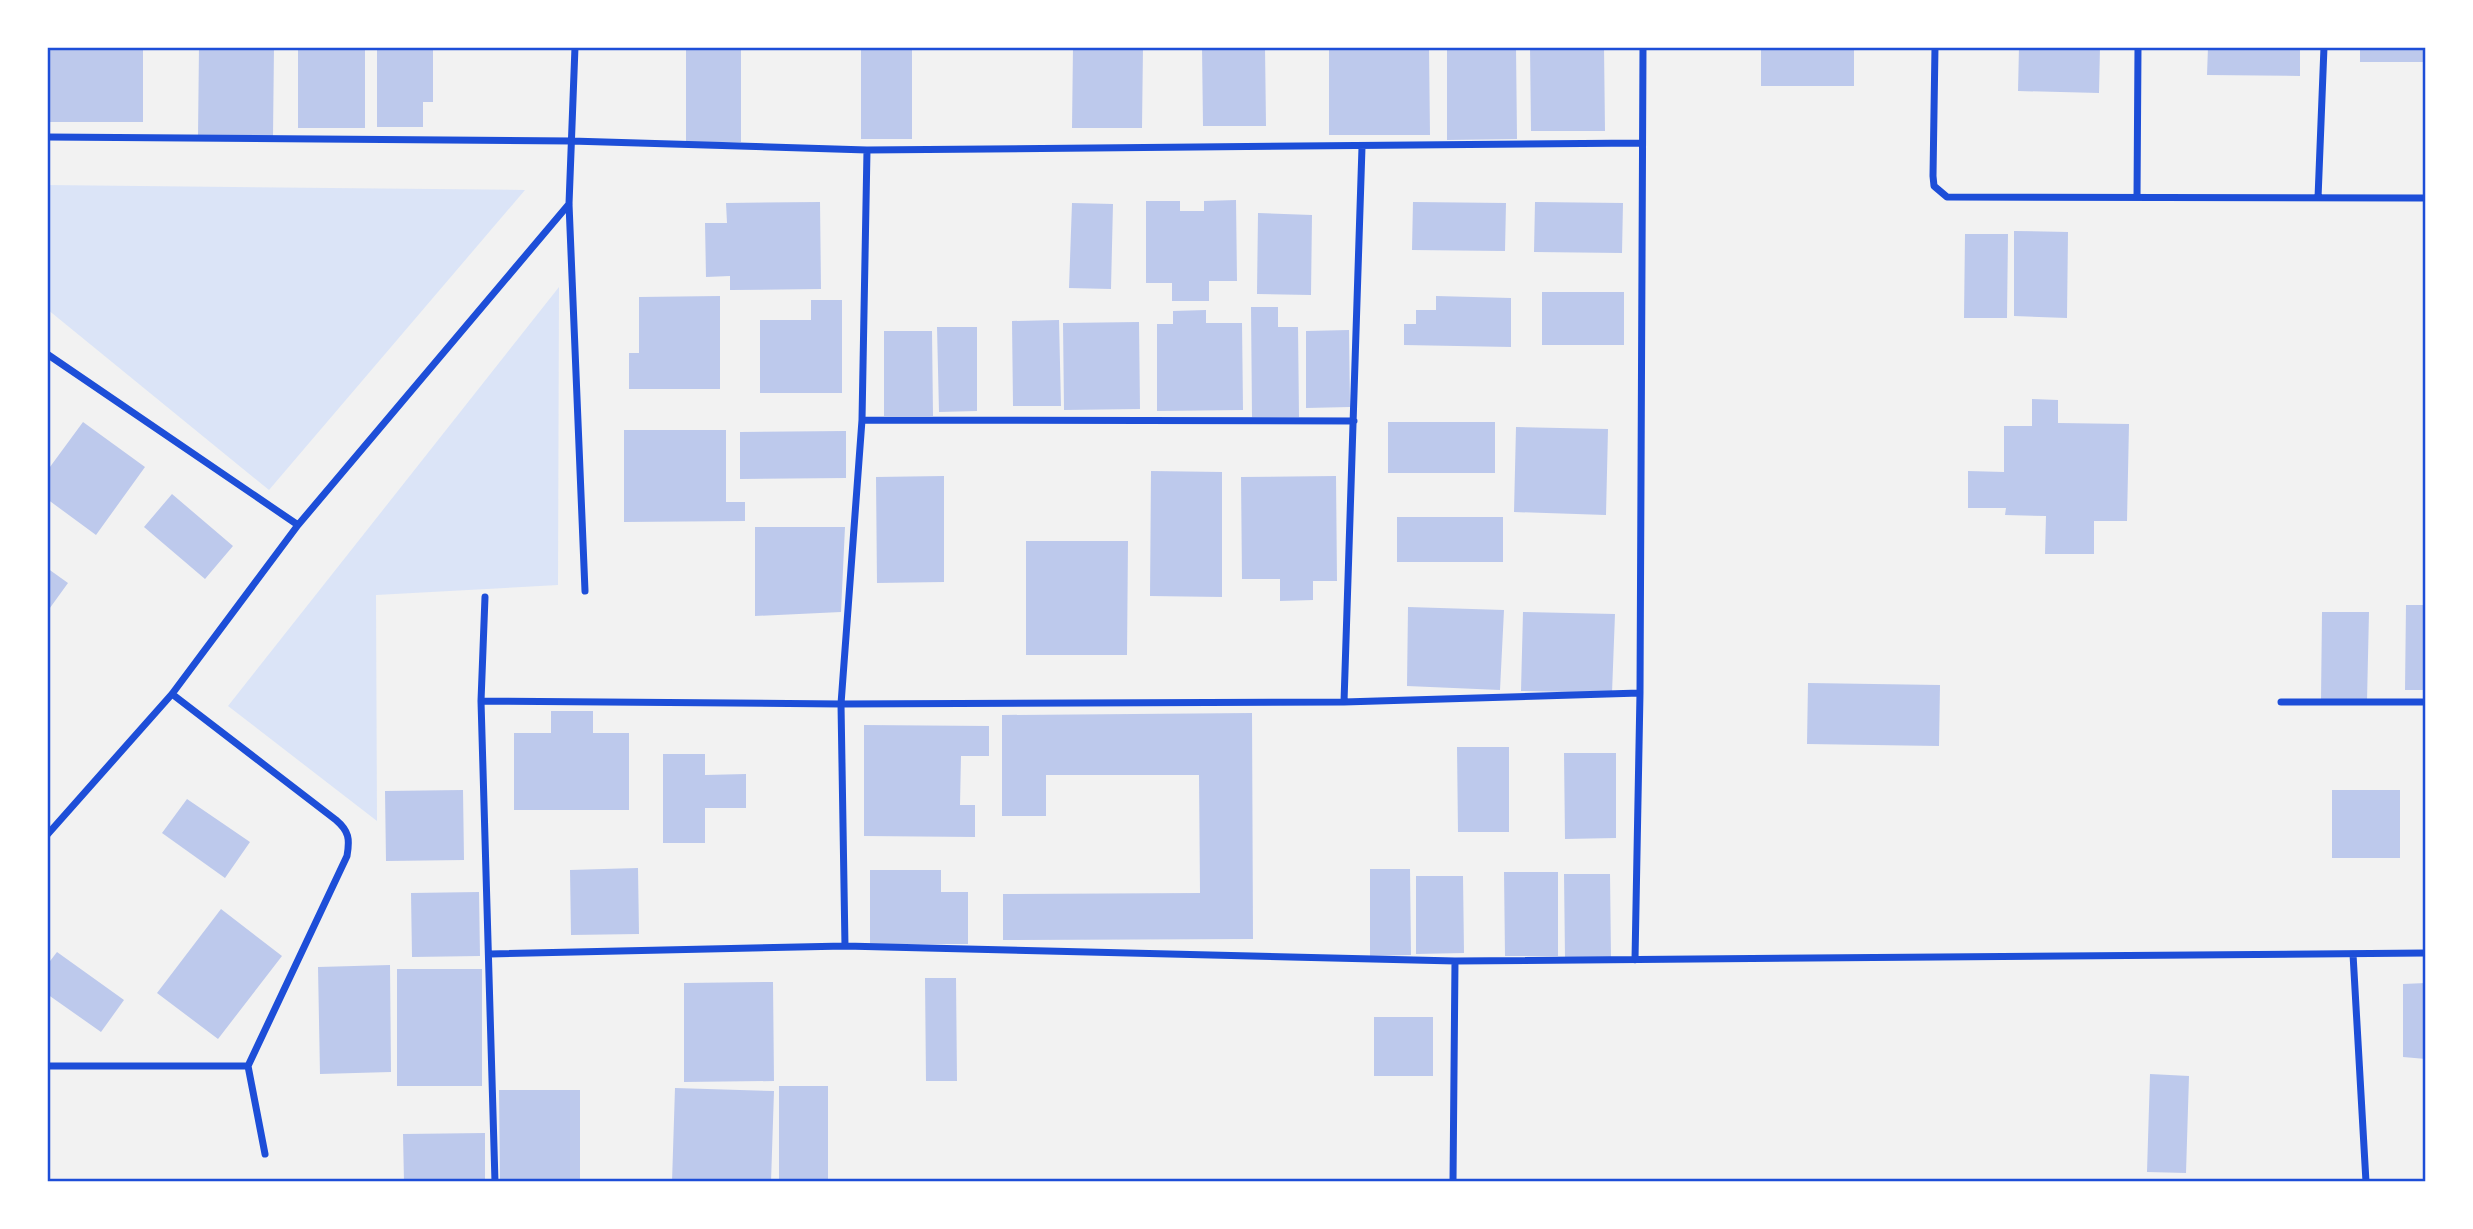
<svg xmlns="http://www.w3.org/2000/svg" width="2473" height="1229" viewBox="0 0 2473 1229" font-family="Poppins,sans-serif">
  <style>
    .green { fill: #dbe4f7 }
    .building { fill: #bdc9ec }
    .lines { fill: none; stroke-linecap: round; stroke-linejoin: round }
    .minor { stroke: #1d4ed8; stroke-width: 7 }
    .neatline { fill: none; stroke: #1d4ed8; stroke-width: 2.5 }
  </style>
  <rect width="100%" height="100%" fill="#f2f2f2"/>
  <path class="green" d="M47,185l478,5 -256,300 -222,-181z
    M559,287l-1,298 -182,10 1,226 -149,-115z"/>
  <path class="building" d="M47,47h96v75h-96z
    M199,47h75l-1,89 -75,-1z
    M298,47h67v81h-67z
    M377,47h56v55h-10v25h-46z
    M686,47h55v95h-55z
    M861,47h51v92h-51z
    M1073,47h70l-1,81h-70z
    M1202,47h63l1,79h-63z
    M1329,47h100l1,88h-101z
    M1447,47h69l1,92 -70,1z
    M1530,47h74l1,84h-74z
    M1761,47h93v39h-93z
    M2019,47h81l-1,46 -81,-2z
    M2208,47h92v29l-93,-1z
    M2360,47h66v15h-66z
    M1236,200l1,81h-28v20h-37v-18h-26v-82h34v10h24v-10z
    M820,202l1,87 -91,1v-14l-24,1 -1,-54h22l-1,-20z
    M1413,202l93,1 -1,48 -93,-1z
    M1535,202l88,1 -1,50 -88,-1z
    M1072,203l41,1 -2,85 -42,-1z
    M1258,213l54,2 -1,80 -54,-1z
    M2014,231l54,1 -1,86 -53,-2z
    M1965,234h43l-1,84h-43z
    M1542,292h82v53h-82z
    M720,296v93h-91v-36h10v-56z
    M1436,296l75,2v49l-107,-2v-21h12v-14h20z
    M811,300h31v93h-82v-73h51z
    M1251,307h27v20h20l1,90h-47z
    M1206,310v13h36l1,87 -86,1v-87h16v-13z
    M1059,320l2,86h-48l-1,-85z
    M1139,322l1,87 -76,1 -1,-87z
    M937,327h40v84l-38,1z
    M1349,330l1,77 -44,1v-77z
    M884,331h48l1,85h-49z
    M2032,399l26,1v23l71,1 -2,97h-33v33h-49l1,-38 -41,-1 1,-7h-38v-37l36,1v-46h28z
    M83,422l62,45 -49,68 -49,-36v-28z
    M1388,422h107v51h-107z
    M1516,427l92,2 -2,86 -92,-3z
    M624,430h102v72h19v19l-121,1z
    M846,431v47l-106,1v-47z
    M1151,471l71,1v125l-72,-1z
    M944,476v106l-67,1 -1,-106z
    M1336,476l1,105h-24v19l-33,1v-22h-38l-1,-102z
    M172,494l61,52 -28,33 -61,-52z
    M1397,517h106v45h-106z
    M755,527h90l-4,85 -86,4z
    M1026,541h102l-1,114h-101z
    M47,568l21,15 -21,29z
    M2406,605h20v85h-21z
    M1408,607l96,3 -4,80 -93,-4z
    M1523,612l92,2 -3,79 -91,-2z
    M2322,612h47l-2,89 -46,-1z
    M1808,683l132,2 -1,61 -132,-2z
    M551,711h42v22h36v77h-115v-77h37z
    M1252,713l1,226 -250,1v-46l197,-1 -1,-118h-153v41h-44v-101z
    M864,725l125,1v30h-28l-1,49h15v32l-111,-1z
    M1457,747h52v85h-51z
    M1564,753h52v85l-51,1z
    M663,754h42v21l41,-1v34h-41v35h-42z
    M463,790l1,70 -78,1 -1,-70z
    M2332,790h68v68h-68z
    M187,799l63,43 -25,36 -63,-45z
    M638,868l1,66 -68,1 -1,-65z
    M1370,869h40l1,86 -41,1z
    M870,870h71v22h27v52h-98z
    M1504,872h54v84h-53z
    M1564,874h46l1,84h-46z
    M1416,876h47l1,77 -48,1z
    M479,892l1,64 -68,1 -1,-64z
    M221,909l61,47 -64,83 -61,-46z
    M57,952l67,48 -23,32 -54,-38v-29z
    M390,965l1,107 -71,2 -2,-107z
    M397,969h85v117h-85z
    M925,978h31l1,103h-31z
    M773,982l1,99 -90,1v-99z
    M2426,983v76l-23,-2v-73z
    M1374,1017h59v59h-59z
    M2150,1074l39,2 -3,97 -39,-1z
    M779,1086h49v96h-49z
    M675,1088l99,3 -3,91h-99z
    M499,1090h81v92h-80z
    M485,1133v49h-81l-1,-48z"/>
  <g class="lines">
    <path class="minor" d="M575,47l-6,157 16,387
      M1935,47l-2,129 1,10 13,11 479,1
      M47,137l524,4 296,9 774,-7
      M2137,197l1,-150
      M2318,198l6,-151
      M47,354l251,171
      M862,420l492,1
      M485,597l-4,104 14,481
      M172,694l164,126c13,11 14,19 11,36l-99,210 17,88
      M481,701l360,3 503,-2 296,-9
      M1344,702l18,-555
      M2281,702h145
      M47,835l125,-141 126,-169 271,-321
      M845,946l-4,-242 21,-284 5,-270
      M490,954l355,-8 610,15 971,-8
      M2353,954l13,228
      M1635,960l5,-267 3,-646
      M47,1066h201
      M1453,1182l2,-221"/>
  </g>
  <rect width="2473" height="1229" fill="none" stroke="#ffffff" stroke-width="98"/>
  <rect x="49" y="49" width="2375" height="1131" class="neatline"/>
</svg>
